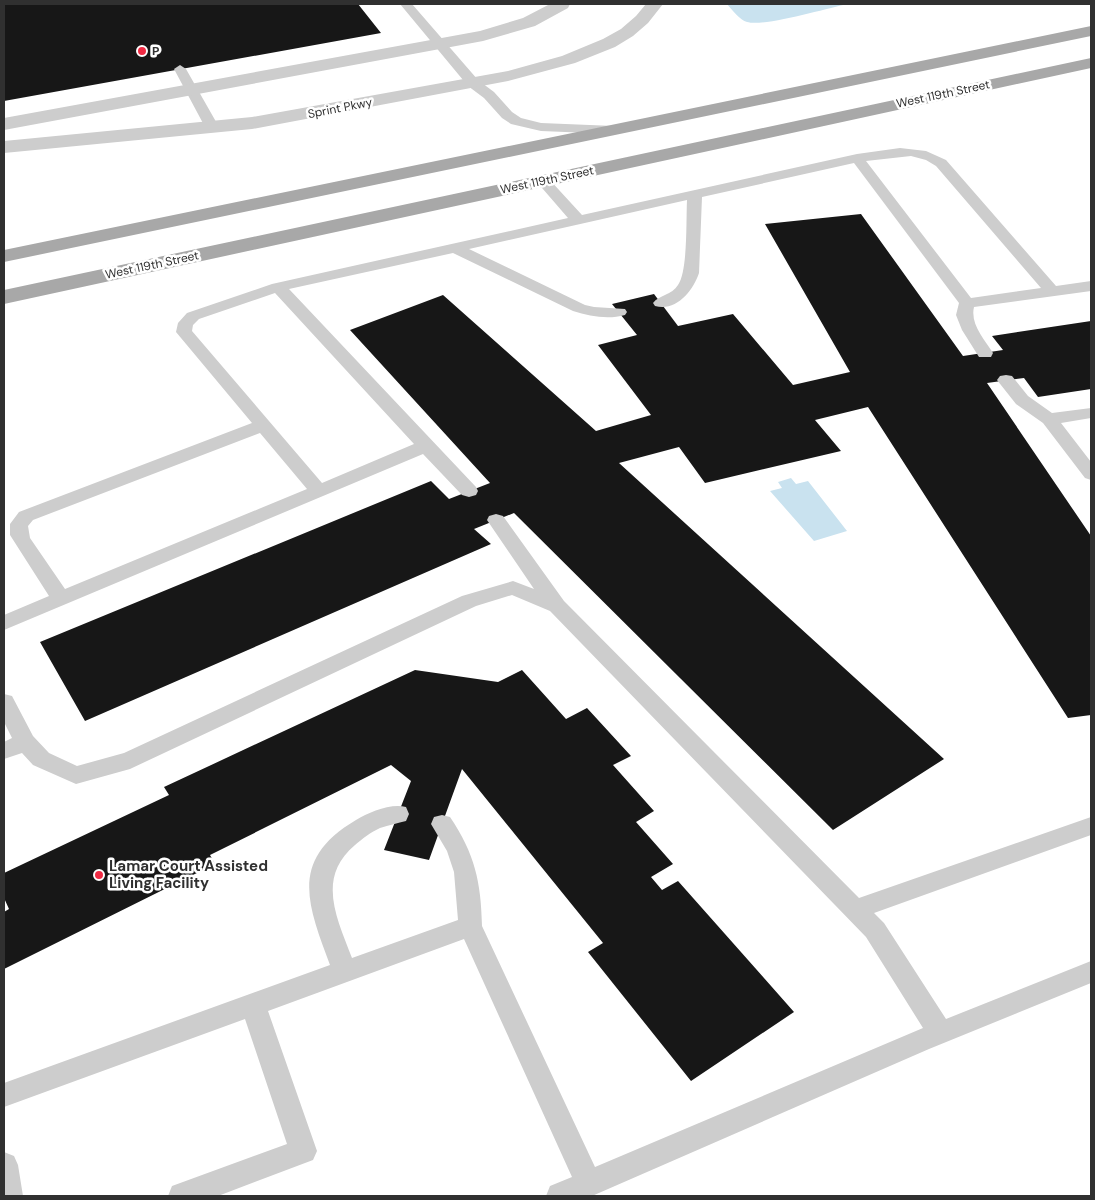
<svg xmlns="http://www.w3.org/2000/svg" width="1095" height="1200" viewBox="0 0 1095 1200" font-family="'DM Sans',sans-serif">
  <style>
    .water { fill: #c9e2ef }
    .building { fill: #171717 }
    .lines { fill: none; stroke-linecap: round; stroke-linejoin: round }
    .service { fill: #cdcdcd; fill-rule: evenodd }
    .minor { fill: #cdcdcd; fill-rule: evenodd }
    .primary { fill: #a8a8a8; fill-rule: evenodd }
    .poi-dot { fill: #f02a43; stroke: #fff; stroke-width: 2 }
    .labels { text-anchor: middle; stroke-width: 5; stroke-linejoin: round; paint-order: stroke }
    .far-poi-label { font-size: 12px; font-weight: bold; fill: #303030; stroke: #fff; text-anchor: start }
    .far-street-label { font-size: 12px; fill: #303030; stroke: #fff }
    .poi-label { font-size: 15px; font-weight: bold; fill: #303030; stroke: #fff; text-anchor: start }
  </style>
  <rect width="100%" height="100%" fill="#fff"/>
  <path class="water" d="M727,4h121c-21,4 -83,23 -101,18 -7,-2 -15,-12 -20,-18z
    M791,478l5,6 12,-3 39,50 -33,10 -44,-50 12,-3 -4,-6z"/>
  <path class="building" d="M4,4h354l23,29 -377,68z
    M861,214l102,142 40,-6 -11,-14 99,-15v68l-53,8 -14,-19 -37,5 104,153v179l-23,3 -200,-311 -53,13 26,31 -136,32 -26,-36 -60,16 325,296 -111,71 -319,-317 -40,16 17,15 -406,177 -45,-79 391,-161 18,18 41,-16 -140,-153 93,-35 153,136 55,-16 -53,-70 39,-10 -25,-31 42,-10 24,32 55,-12 60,71 57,-13 -85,-148z
    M415,670l83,12 24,-12 44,49 21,-11 44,48 -18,9 41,46 -18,11 37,42 -22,13 11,13 16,-9 116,131 -103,69 -103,-129 15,-9 -141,-174 -33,91 -45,-10 27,-69 -20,-16 -181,90 5,9 -211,105v-57l5,-3 -5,-11v-25l165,-78 -5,-8z"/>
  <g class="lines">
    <path class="service" d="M400,4h12l66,76 16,12 18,20 9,6 20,5 73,3 7,4 -7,4 -73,-3 -30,-7 -9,-6 -18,-20 -16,-12z
      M180,65l6,4 33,58 -2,3 -5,1 -7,-4 -31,-58z
      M900,148l26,3 20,9 110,126 35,-5v10l-117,16c-4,17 10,32 19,46l-2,4h-12l-17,-27 -6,-15 3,-12 -105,-140 -152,34 -3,76c-6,18 -23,39 -44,33l-2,-3c6,-8 19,-8 25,-18 10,-14 8,-66 9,-85l-218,49 116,56 9,2 31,2 2,3 -2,3c-18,5 -35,1 -52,-4l-120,-58 -164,36 187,198 2,4 -2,4 -7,2 -7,-2 -39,-41 -419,176v-15l45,-19 -39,-61v-11l9,-12 233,-89 -76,-91 2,-9 9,-10 85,-29 296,-66 -32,-37 2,-3h10l34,37 275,-61zM911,156l15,4 10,6 105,122 -70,10 -105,-137zM275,293l139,151 -92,39 -130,-152 1,-6 6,-6zM260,433l47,56 -242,100 -35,-51 -2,-12 5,-6z
      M1006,375l6,1 16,20 24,17 39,-5v10l-30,5 30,39v18l-6,-2 -42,-55 -27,-19 -19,-24 3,-4z
      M496,514l7,2 61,85 295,297 232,-81v18l-217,78 10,10 62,96 145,-58v22l-162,66 -337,147h-46l4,-10 22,-9 -108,-238 -196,72 49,140 -4,9 -95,36h-50l4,-10 115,-42 -42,-125 -241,88v-24l326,-118c-22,-60 -42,-105 26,-145 13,-8 35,-17 50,-13l3,7 -3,7c-8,2 -17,4 -26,7 -9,4 -18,11 -25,17 -39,33 -18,73 -3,113l106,-38 -4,-48 -7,-21 -16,-27 3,-7 8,-2 8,2c25,37 31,65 32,109l113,241 328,-139 -57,-91 -316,-326 -38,-16 -36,11 -346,163 -54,15 -43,-19 -11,-12 -18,6v-17l8,-4 -8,-16v-28l8,2 21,40 16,17 28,13 47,-13 338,-157 51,-15 21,8 -47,-69 2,-4z
      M4,1152l10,4 4,9 5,31h-19z"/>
    <path class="minor" d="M550,4h20l-2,4 -33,18 -52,15 -479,89v-12l476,-87 43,-13z
      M646,4h17l-15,19 -15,13 -18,11 -40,16 -67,18 -256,48 -248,24v-12l248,-24 256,-46 54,-15 41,-17 18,-10 15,-13z"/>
    <path class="primary" d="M1091,26v10l-1087,226v-12z
      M1091,58v10l-1087,236v-14z"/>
  </g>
  <g class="poi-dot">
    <circle cx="142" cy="51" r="5"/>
    <circle cx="99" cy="875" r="5"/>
  </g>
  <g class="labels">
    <g class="far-poi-label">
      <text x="152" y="55">P</text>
    </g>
    <g class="far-street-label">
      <text transform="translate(943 94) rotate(-12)" y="4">West 119th Street</text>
      <text transform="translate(340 108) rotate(-11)" y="4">Sprint Pkwy</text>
      <text transform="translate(547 180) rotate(-12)" y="4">West 119th Street</text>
      <text transform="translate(152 265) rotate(-12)" y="4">West 119th Street</text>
    </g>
    <g class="poi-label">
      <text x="109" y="871">Lamar Court Assisted<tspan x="109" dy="17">Living Facility</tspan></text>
    </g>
  </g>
  <rect width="1095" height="1200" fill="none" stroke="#303030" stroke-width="10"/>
</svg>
